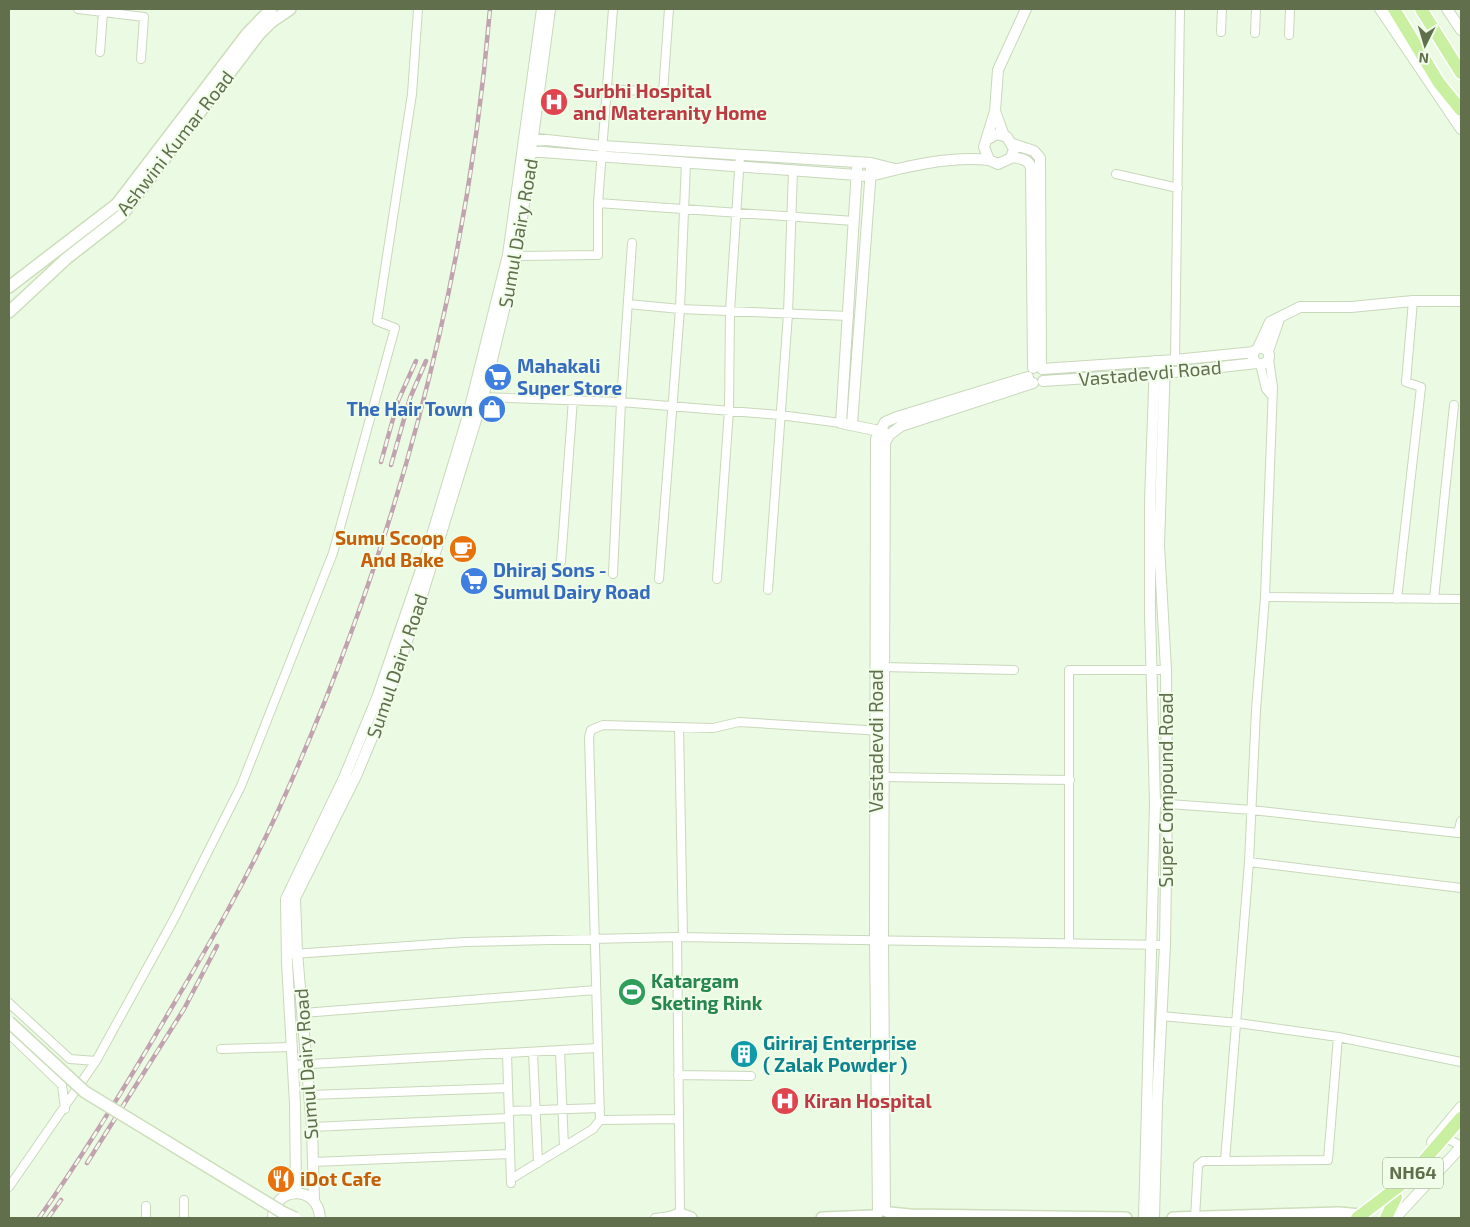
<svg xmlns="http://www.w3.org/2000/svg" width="1470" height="1227" viewBox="0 0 1470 1227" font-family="'Exo 2',sans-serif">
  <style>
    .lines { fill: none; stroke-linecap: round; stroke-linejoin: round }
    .minor-casing { stroke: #c9d8bb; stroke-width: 10 }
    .tertiary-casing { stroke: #c9d8bb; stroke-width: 12 }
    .secondary-casing { stroke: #cddebb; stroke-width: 14 }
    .trunk-casing { stroke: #fff; stroke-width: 15 }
    .minor { stroke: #fff; stroke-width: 8 }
    .tertiary { stroke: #fff; stroke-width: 10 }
    .secondary { stroke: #fff; stroke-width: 11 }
    .trunk { stroke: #c9f0a0; stroke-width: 12 }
    .rail-casing { stroke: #c1a3b0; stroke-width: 4.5 }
    .rail { stroke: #f0fde9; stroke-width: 2.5; stroke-dasharray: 8; stroke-linecap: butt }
    .secondary-bridge-casing { stroke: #cddebb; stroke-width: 14; stroke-linecap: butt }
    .trunk-bridge-casing { stroke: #fff; stroke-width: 15; stroke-linecap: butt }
    .secondary-bridge { stroke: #fff; stroke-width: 11 }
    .trunk-bridge { stroke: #c9f0a0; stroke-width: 12 }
    .labels { text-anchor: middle; stroke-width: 4; stroke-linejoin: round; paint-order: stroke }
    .shield { fill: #f0fde9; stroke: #8c9a7b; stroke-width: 1 }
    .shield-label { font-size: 18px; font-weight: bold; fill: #616f4c }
    .health-label { font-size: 19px; font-weight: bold; fill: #be3a42; stroke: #f0fde9; text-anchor: start }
    .street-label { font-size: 19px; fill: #616f4c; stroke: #f0fde9 }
    .shop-label { font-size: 19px; font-weight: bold; fill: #366cbe; stroke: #f0fde9; text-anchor: start }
    .food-label { font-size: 19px; font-weight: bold; fill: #c56008; stroke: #f0fde9; text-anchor: end }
    .leisure-label { font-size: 19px; font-weight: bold; fill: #27864d; stroke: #f0fde9; text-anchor: start }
    .culture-label { font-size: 19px; font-weight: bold; fill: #0d838f; stroke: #f0fde9; text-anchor: start }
  </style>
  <rect width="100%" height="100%" fill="#ebfae3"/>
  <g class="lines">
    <defs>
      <path id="minor" d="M78,9l66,8 -3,42
        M1221,32l1,-23
        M1255,33l1,-24
        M1289,35l1,-26
        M100,52l3,-40
        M608,89l89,5
        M663,92l6,-83
        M1116,174l62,14
        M598,203l256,18
        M517,256l81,-1v-52l15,-194
        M628,304l52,5 169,7
        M1175,360l5,-351
        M1260,364l6,25 5,6
        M479,397l142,5 159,13 61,8
        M561,562l12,-163
        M613,574l8,-172 11,-159
        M659,579l21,-270 6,-147
        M717,579l12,-169 1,-99 10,-156
        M768,590l20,-276 5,-144
        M1265,597l196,2
        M1397,599l24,-212 -15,-5 7,-81
        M1434,599l20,-194
        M883,667l131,3
        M679,727l4,210
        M883,777l187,3
        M1155,803l97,7 206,23 3,-12
        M1249,862l212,26
        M677,937l3,277
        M1069,943v-273h97
        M293,954l172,-12 212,-5 488,8
        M9,1003l61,56 26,2
        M303,1013l293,-23
        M1161,1016l77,7 100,14 123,25
        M9,1034l53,51 3,24
        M221,1049l71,-2
        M560,1051l4,96
        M533,1052l5,111
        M507,1053l4,130
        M293,1065l304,-17
        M678,1075l73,1
        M309,1095l199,-7
        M509,1111l91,-3
        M600,1120l79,-1
        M312,1127l197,-9
        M1441,1135l20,11
        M1225,1161l103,-1 10,-123
        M313,1162l197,-8
        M511,1179l82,-50 7,-9 -11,-383 2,-7 12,-5 110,3 26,-6 142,9
        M9,1187l87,-126 78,-142 67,-133 92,-233 62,-225 -18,-7 35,-227 6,-85
        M146,1206v12
        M184,1218v-18
        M655,1218l16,-2
        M1195,1218l3,-53 5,-4h22l24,-299 7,-152 9,-113 8,-210 -4,-28"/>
      <path id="tertiary" d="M1380,9l81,120
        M1447,9l14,21
        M995,111l9,25
        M528,138l75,8 268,17 24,6
        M988,139l9,-5 10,3 7,12 -3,9 -13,6 -9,-4 -5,-13 11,-36 3,-41 28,-61
        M1013,144l21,7 6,7 1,210
        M528,151l342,25c38,-10 80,-20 119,-16
        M1011,157c8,1 17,2 20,10l2,201
        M857,169l-16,254 43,9
        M1253 356a8 8 0 1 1 16 0a8 8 0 1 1-16 0Z
        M1258,348l12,-26 30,-15h51l62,-6h48
        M1268,351l11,-32
        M1042,369l133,-9 79,-8
        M1043,381l122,-8 92,-10
        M852,424l19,-255
        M1432,1142l29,-35
        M296,1193l-1,-89 -8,-141 -1,-64 58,-121 33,-80 49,-143 41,-136 41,-164 34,-246
        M314,1200l-2,-73 -15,-174 -2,-55 61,-122 23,-55 37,-106 67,-218 34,-141 33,-247
        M885,1211l-2,-272 2,-496 4,-8 12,-9 132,-43
        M878,1213l-3,-274 1,-500 9,-17 12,-5 131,-40
        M273,1218c0,-32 45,-34 47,0
        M1144,1218l11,-415 -5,-189v-113l5,-140
        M1154,1218l3,-114 8,-159 2,-141 -1,-134 -7,-125 6,-184
        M1395,1218l66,-71"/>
      <path id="secondary" d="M9,287l108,-83 130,-170 24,-25
        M9,312l58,-54 54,-42 138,-182 12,-12 19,-13
        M890,1213l20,2 216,3
        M669,1218l11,-4 11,4
        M822,1218l52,-2
        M1173,1218l166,-5 22,2"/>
      <path id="trunk" d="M1394,9l45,74 22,27
        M1421,9l40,64
        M1386,1218l10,-21"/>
    </defs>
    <use href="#minor" class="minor-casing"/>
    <use href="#tertiary" class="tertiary-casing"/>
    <use href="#secondary" class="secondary-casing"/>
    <use href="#trunk" class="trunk-casing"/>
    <use href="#minor" class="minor"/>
    <use href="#tertiary" class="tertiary"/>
    <use href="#secondary" class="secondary"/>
    <use href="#trunk" class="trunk"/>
    <defs>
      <path id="rail" d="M381,462l17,-61 18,-40
        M391,465l19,-67 16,-37
        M87,1163l97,-154 33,-63
        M39,1218c48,-68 91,-139 133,-211 38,-64 75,-128 106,-196 115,-253 189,-525 212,-802
        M48,1218l13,-18"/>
    </defs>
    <use href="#rail" class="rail-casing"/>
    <use href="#rail" class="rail"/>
    <defs>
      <path id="secondary-bridge" d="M9,1022l76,70 197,120 13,6"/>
      <path id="trunk-bridge" d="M1357,1218l50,-38 54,-62"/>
    </defs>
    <use href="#secondary-bridge" class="secondary-bridge-casing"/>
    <use href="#trunk-bridge" class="trunk-bridge-casing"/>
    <use href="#secondary-bridge" class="secondary-bridge"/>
    <use href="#trunk-bridge" class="trunk-bridge"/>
  </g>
  <defs>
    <symbol id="hospital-disc" viewBox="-11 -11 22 22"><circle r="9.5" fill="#e0444e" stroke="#f0fde9"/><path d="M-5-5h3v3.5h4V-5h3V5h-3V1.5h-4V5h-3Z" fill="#fff"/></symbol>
    <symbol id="supermarket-disc" viewBox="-11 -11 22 22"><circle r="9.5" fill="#3f7fe0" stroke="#f0fde9"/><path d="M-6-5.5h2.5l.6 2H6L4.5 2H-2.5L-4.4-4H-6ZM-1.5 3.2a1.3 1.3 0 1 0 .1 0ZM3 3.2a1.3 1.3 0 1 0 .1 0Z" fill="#fff"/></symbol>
    <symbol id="shop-disc" viewBox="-11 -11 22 22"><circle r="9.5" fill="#3f7fe0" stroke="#f0fde9"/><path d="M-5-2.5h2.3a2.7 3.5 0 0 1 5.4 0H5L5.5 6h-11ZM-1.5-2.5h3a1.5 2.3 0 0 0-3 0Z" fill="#fff"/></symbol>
    <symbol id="cafe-disc" viewBox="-11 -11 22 22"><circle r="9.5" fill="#e8710a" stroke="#f0fde9"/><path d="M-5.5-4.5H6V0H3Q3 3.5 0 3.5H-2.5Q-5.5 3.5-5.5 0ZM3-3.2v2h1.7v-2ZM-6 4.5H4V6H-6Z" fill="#fff"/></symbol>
    <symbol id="stadium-disc" viewBox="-11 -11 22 22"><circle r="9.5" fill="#2e9e5b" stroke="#f0fde9"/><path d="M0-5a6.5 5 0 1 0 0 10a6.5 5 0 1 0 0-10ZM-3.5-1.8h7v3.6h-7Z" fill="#fff"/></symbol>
    <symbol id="building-disc" viewBox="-11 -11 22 22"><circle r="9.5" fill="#0f9aa8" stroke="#f0fde9"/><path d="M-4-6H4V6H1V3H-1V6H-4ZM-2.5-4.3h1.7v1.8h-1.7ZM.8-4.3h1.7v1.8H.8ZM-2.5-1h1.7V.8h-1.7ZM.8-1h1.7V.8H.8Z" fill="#fff"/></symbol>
    <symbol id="restaurant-disc" viewBox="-11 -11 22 22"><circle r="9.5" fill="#e8710a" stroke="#f0fde9"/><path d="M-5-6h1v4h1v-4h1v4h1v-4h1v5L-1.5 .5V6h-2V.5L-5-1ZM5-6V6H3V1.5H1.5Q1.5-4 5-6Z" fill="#fff"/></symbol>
  </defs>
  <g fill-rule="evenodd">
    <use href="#hospital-disc" x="538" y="86" width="32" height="32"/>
    <use href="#supermarket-disc" x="482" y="361" width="32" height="32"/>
    <use href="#shop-disc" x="476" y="393" width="32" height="32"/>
    <use href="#cafe-disc" x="447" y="533" width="32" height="32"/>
    <use href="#supermarket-disc" x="458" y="565" width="32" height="32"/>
    <use href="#stadium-disc" x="616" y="976" width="32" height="32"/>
    <use href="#building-disc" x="728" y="1038" width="32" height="32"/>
    <use href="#hospital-disc" x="769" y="1085" width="32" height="32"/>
    <use href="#restaurant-disc" x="265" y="1163" width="32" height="32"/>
  </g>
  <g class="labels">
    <rect class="shield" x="1383" y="1157.5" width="60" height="31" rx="4"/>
    <g class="shield-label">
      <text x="1413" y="1179">NH64</text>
    </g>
    <g class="health-label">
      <text x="573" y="98">Surbhi Hospital<tspan x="573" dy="22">and Materanity Home</tspan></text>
      <text x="804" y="1108">Kiran Hospital</text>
    </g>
    <g class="street-label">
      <text transform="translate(175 143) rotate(-52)" y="7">Ashwini Kumar Road</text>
      <text transform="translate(518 233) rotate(-80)" y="7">Sumul Dairy Road</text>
      <text transform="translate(1150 373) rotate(-5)" y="7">Vastadevdi Road</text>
      <text transform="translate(397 666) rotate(-71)" y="7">Sumul Dairy Road</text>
      <text transform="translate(876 741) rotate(-90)" y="7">Vastadevdi Road</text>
      <text transform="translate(1166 790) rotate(-90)" y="7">Super Compound Road</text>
      <text transform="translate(306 1064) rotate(-94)" y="7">Sumul Dairy Road</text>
    </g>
    <g class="shop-label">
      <text x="517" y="373">Mahakali<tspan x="517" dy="22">Super Store</tspan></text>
      <text x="473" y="416" text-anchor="end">The Hair Town</text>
      <text x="493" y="577">Dhiraj Sons -<tspan x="493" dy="22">Sumul Dairy Road</tspan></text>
    </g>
    <g class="food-label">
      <text x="444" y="545">Sumu Scoop<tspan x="444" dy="22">And Bake</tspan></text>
      <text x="300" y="1186" text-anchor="start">iDot Cafe</text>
    </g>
    <g class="leisure-label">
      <text x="651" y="988">Katargam<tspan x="651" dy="22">Sketing Rink</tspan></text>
    </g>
    <g class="culture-label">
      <text x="763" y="1050">Giriraj Enterprise<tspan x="763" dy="22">( Zalak Powder )</tspan></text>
    </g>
  </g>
  <rect width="1470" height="1227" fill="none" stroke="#616f4c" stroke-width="20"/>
  <g transform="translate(1425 45) rotate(185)" stroke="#f0fde9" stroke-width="4" paint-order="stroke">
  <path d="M0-4L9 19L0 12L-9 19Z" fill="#616f4c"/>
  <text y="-8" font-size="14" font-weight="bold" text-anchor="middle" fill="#616f4c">N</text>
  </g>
</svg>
